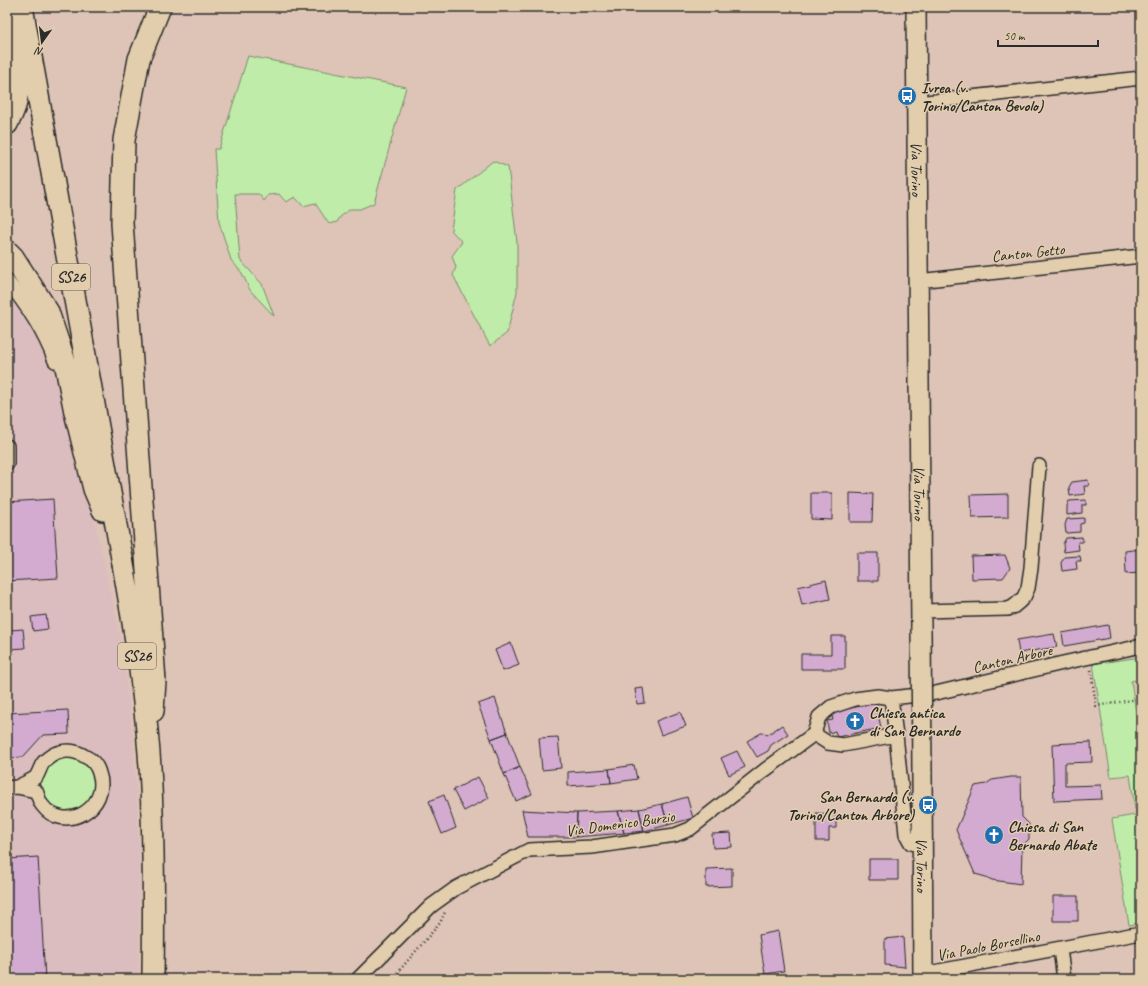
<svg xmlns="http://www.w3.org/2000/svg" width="1148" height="986" viewBox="0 0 1148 986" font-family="Caveat,sans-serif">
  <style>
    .built { fill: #dbbcbf }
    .green { fill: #c0eca9; stroke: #768c6a }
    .building { fill: #d3abd1; stroke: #2b2b2b }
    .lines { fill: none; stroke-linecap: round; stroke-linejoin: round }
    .street-casing { stroke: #2b2b2b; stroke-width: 16 }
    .secondary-casing { stroke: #2b2b2b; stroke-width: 22 }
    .primary-casing { stroke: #2b2b2b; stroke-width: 24 }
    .path { stroke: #2b2b2b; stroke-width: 2.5; stroke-dasharray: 1 3; stroke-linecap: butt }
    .street { stroke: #e2cdac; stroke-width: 13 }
    .secondary { stroke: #e2cdac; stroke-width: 19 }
    .primary { stroke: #e2cdac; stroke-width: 21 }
    .secondary-bridge-casing { stroke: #2b2b2b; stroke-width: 22; stroke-linecap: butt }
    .secondary-bridge { stroke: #e2cdac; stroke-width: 19 }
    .labels { text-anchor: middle; stroke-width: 3; stroke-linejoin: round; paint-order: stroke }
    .shield { fill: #e2cdac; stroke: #625c52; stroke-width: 1 }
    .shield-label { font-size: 15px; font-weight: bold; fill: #2b2b2b }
    .poi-label { font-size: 16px; font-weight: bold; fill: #2b2b2b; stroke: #e2cdac; text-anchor: start }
    .street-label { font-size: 16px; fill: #2b2b2b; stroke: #e2cdac }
  </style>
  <rect width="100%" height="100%" fill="#dec3b7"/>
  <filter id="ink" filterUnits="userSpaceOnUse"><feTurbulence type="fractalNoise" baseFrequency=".025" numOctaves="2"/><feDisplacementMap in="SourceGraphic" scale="8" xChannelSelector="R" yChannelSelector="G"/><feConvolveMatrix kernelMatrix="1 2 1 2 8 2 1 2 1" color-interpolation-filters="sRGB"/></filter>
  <g filter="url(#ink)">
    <path class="built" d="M7,262l55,96 13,76 46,208 12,98 6,111 -1,128h-131z"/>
    <path class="green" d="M248,56l158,31 -32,116 -14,6h-10l-10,8 -3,5 -8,2 -14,-21 -12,3 -8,-9 -9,5 -7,-8 -11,1 -4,6 -5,-7h-24l5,66 22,24 12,32 -24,-26 -8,-17 -11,-13 -12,-38 -5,-73h5z
      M493,161l15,6 9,76v49l-10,41 -17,13 -37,-71 3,-8 -4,-11 10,-14 -11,-12 6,-40z
      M1141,657v22l-10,2 10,63v64l-6,1 -5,-34 -19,2 -18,-113z
      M41 784a27 27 0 1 1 54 0a27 27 0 1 1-54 0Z
      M1141,814v109l-12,2 -17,-106z"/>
    <path class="building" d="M1088,480l1,6h-5l1,8 -15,2 -1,-9 3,-5z
      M811,493h21v27l-21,-1z
      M850,493l23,1 -1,28h-22z
      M1008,494v23l-36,1 -1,-23z
      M53,499l5,79 -51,3v-79z
      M1086,500v5h-4v8l-15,2v-9l2,-5z
      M1084,518v5l-4,1v8l-14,1 -1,-8 2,-6z
      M1082,537l1,5h-5l1,8 -15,2 -1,-8 3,-6z
      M1141,549v24l-15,1 -1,-23z
      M857,553h21v28h-21z
      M1005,555l5,13 -7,10 -31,1 -1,-23z
      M1080,556l1,5h-5l1,8 -15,2 -1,-8 3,-6z
      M826,580l4,19 -28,6 -4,-18z
      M7,603h2l2,27 12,-1 2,19 -15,1v2h-3z
      M46,615l2,14 -15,2 -2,-14z
      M1108,625l2,13 -46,8 -2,-13z
      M1054,634l3,13 -38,6 -2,-13z
      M831,636h14v33h-44v-15h30z
      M511,643l8,22 -16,6 -8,-21z
      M1135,685h6v37l-3,-23z
      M643,688l2,15 -8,1 -2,-15z
      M495,698l12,35 -16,6 -13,-35z
      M876,703l5,25 -44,9 -2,-6 -6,2 -2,-12 6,-1 -2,-8z
      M68,710l1,24 -26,1 -20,22 -16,1v-45z
      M680,712l6,14 -25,9 -5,-14z
      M782,725l6,9 -17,11 -3,6 -11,6 -10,-16 16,-9 4,3z
      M507,733l13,34 -16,7 -13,-35z
      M558,737l3,31 -19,2 -3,-32z
      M1091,742l1,20 -27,1v23l36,-1 1,14 -48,2 -2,-57z
      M737,751l8,16 -16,8 -8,-17z
      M634,765l3,14 -26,4 -2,-14z
      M520,767l12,27 -16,7 -12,-27z
      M609,769l2,14 -43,3v-14z
      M478,777l11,21 -25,13 -11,-21z
      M1011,777h10l1,40 7,7v15l-7,7 -1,38 -29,-4 -6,-3 -11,-3 -19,-44 19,-44 11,-2 6,-4z
      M444,795l12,33 -14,6 -13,-33z
      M687,797l6,21 -25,7 -6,-21z
      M662,804l6,21 -24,6 -5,-22z
      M639,809l5,22 -20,2 -6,-22z
      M522,810l55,3 -1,24h-48z
      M618,811l6,22 -48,4 1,-24z
      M816,813l20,1v14h-7v13h-13z
      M731,833l1,14 -19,1 -1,-14z
      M38,857l7,122h-38v-120z
      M869,859h29v21h-29z
      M732,868v18l-26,1v-18z
      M1053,896h25v25h-25z
      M778,931l6,40 -19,3 -6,-39z
      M903,937l2,30 -20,-2v-26z
      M1054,974l1,5h-23z"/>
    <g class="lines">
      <defs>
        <path id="street" d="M917,103l224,-25
          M7,281c20,24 37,51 48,80
          M918,281l223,-25
          M7,446v18
          M920,611l88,-2 5,-2 6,-5 5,-5 4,-9 3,-20 8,-102
          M891,698l5,37 10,99 5,9 4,1h7
          M814,734l5,-17 12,-10 24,-8 23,-3 13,2 45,-5 127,-30 78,-17
          M814,734l14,9 15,2 53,-10
          M7,788l10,-1 19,4c2,4 3,10 6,14 22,30 69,3 57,-32 -2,-7 -6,-13 -13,-16 -9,-6 -18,-8 -29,-4 -4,1 -12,7 -14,10 -3,4 -4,10 -7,14 -5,4 -14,7 -19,10
          M1060,949l4,30
          M923,974l218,-41
          M358,979l73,-73 25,-18 73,-38 63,-3 83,-12 15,-6 75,-59 49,-36"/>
        <g id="secondary">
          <path id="s1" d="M916,7l5,621"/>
          <path id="s2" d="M922,772l1,207"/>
        </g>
        <path id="primary" d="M22,7c27,147 53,295 80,442 19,105 41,211 48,318 4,70 4,141 3,212
          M7,21c4,22 11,51 10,74 0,10 -5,20 -10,29
          M7,251l6,6 35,55 17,50 10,50 19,77 9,21
          M153,711l2,-30 -33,-458 2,-83 15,-81 21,-52"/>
      </defs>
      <use href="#street" class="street-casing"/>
      <use href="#secondary" class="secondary-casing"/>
      <use href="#primary" class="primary-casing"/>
      <path class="path" d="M1091,670l5,36 42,-7
        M392,979l48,-56 5,-11"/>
      <use href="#street" class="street"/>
      <use href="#secondary" class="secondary"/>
      <use href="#primary" class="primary"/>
      <defs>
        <path id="secondary-bridge" d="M921,628l1,144"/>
      </defs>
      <use href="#secondary-bridge" class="secondary-bridge-casing"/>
      <use href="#secondary-bridge" class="secondary-bridge"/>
    </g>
  </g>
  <defs>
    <symbol id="bus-disc" viewBox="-11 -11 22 22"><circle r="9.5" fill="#1f6fb2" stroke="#e2cdac"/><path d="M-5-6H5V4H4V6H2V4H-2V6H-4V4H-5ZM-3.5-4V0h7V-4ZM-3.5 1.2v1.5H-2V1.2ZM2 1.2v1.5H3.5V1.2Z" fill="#fff"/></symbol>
    <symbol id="church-disc" viewBox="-11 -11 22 22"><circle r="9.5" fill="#1f6fb2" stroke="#e2cdac"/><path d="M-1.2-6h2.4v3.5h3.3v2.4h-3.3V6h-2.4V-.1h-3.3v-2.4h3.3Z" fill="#fff"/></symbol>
  </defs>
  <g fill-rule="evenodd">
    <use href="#bus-disc" x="896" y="85" width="22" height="22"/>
    <use href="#church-disc" x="844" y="710" width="22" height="22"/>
    <use href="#bus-disc" x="917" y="794" width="22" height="22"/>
    <use href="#church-disc" x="983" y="824" width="22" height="22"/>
  </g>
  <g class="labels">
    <g class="shield">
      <rect x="52" y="264" width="38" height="26" rx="3"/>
      <rect x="118" y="643" width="38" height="26" rx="3"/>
    </g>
    <g class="shield-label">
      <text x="71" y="282">SS26</text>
      <text x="137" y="661">SS26</text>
    </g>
    <g class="poi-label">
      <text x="921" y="93">Ivrea (v.<tspan x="921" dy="18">Torino/Canton Bevolo)</tspan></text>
      <text x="869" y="718">Chiesa antica<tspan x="869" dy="18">di San Bernardo</tspan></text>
      <text x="914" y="802" text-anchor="end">San Bernardo (v.<tspan x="914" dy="18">Torino/Canton Arbore)</tspan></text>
      <text x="1008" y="832">Chiesa di San<tspan x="1008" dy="18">Bernardo Abate</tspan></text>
    </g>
    <g class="street-label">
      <text dy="6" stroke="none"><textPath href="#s1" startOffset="162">Via Torino</textPath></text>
      <text transform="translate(1028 252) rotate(-6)" y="6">Canton Getto</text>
      <text dy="6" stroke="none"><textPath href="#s1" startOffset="486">Via Torino</textPath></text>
      <text transform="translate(1012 658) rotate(-13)" y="6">Canton Arbore</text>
      <text transform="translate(620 823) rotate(-8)" y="6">Via Domenico Burzio</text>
      <text dy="6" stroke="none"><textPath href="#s2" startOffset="93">Via Torino</textPath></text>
      <text transform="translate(988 945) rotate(-11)" y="6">Via Paolo Borsellino</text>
    </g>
  </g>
  <rect width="1148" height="986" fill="none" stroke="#e2cdac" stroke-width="24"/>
  <rect x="12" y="12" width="1124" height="962" fill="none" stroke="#2b2b2b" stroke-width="1.5" filter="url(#ink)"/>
  <g transform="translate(42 42) rotate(194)" stroke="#e2cdac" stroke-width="3" paint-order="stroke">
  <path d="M0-3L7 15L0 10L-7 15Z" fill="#2b2b2b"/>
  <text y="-6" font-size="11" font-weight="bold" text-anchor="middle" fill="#2b2b2b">N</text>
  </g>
  <path d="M998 40v6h100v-6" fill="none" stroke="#2b2b2b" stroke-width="2"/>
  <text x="1004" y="40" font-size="12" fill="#2b2b2b" stroke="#e2cdac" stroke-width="3" paint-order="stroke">50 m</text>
</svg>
